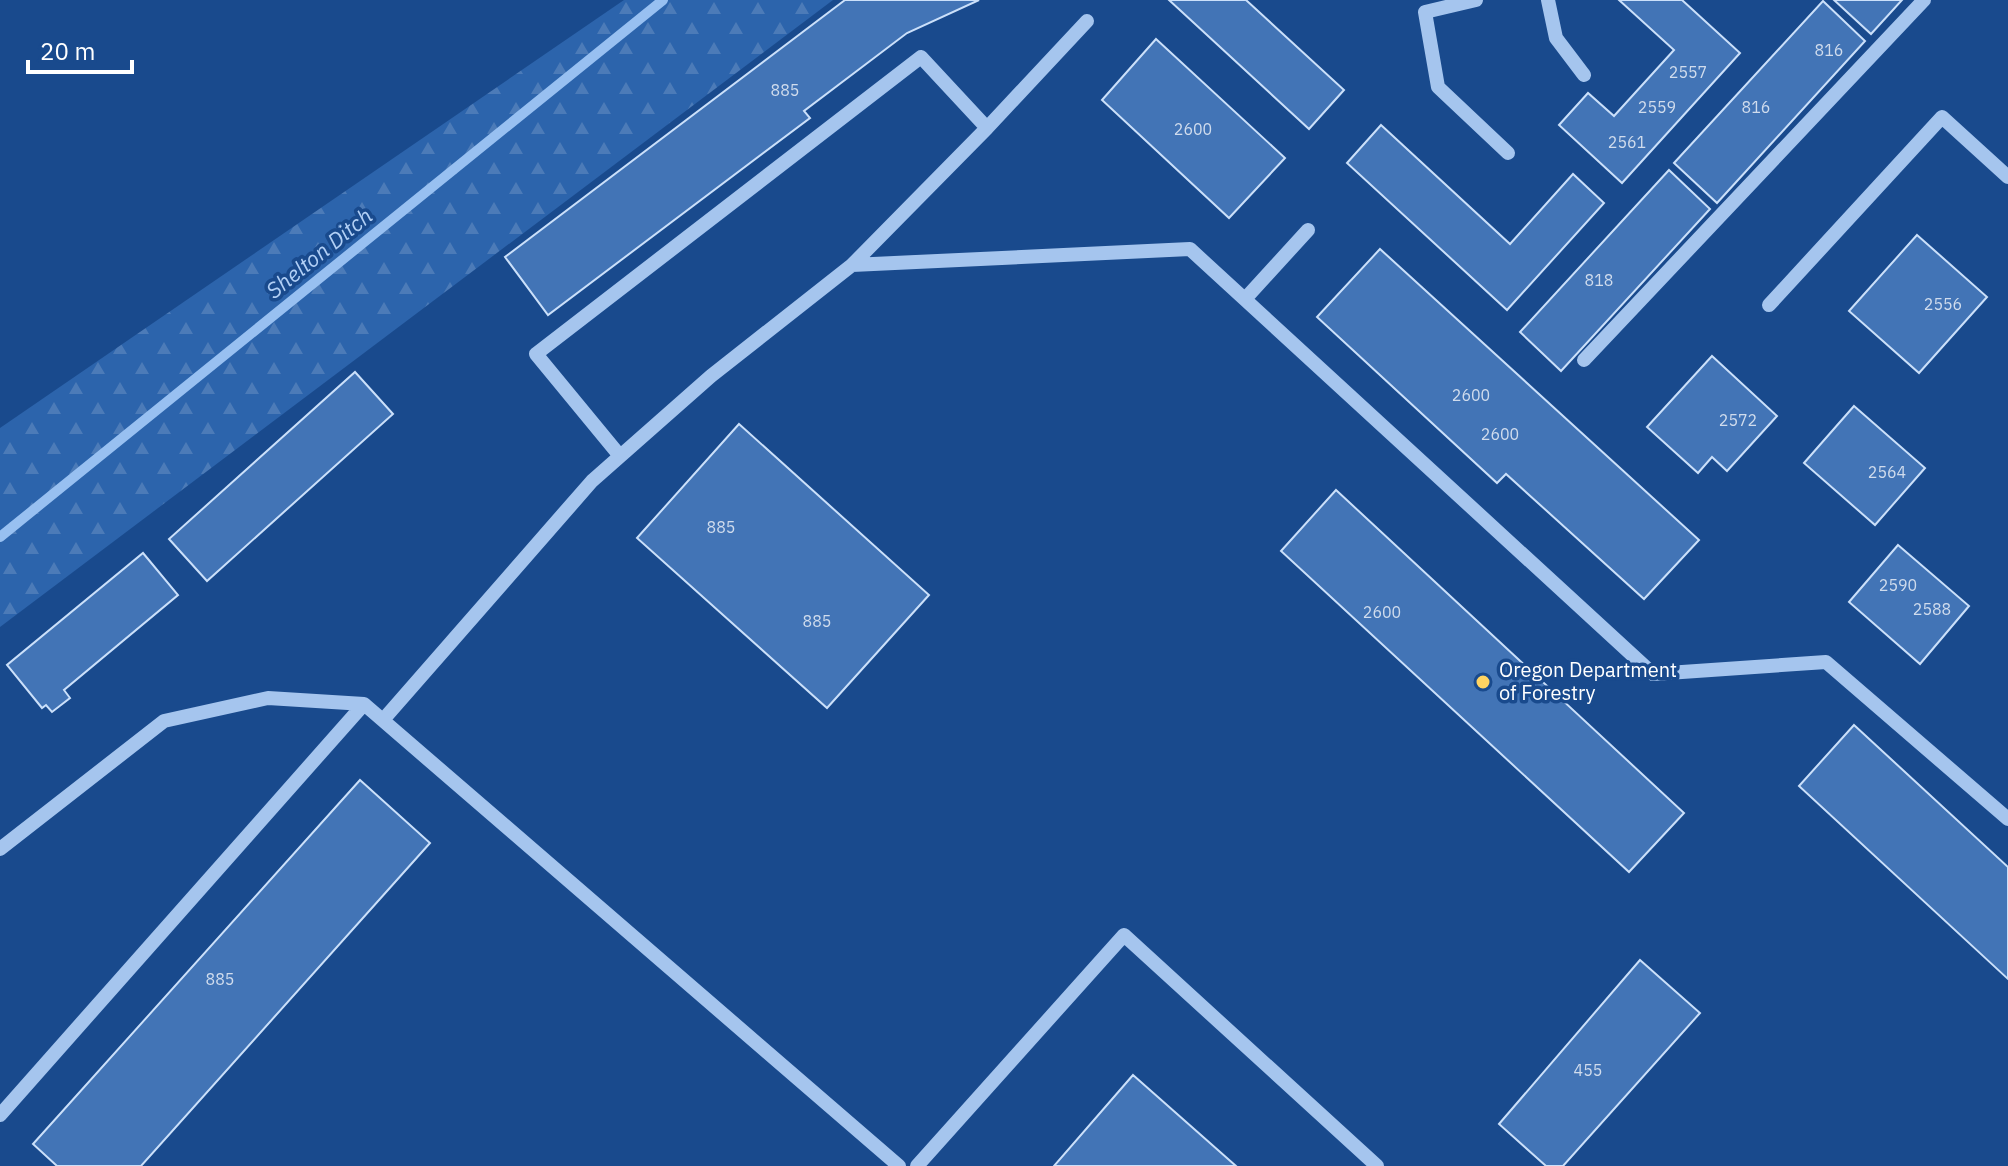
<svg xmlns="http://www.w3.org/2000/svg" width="2008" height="1166" viewBox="0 0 2008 1166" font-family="'IBM Plex Sans',sans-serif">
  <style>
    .forest { fill: url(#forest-firs) }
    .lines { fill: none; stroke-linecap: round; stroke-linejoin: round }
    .stream { stroke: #98c0f1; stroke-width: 10 }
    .building { fill: #4274b6; stroke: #cbe0fa; stroke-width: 2 }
    .minor { stroke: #a5c5ee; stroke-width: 14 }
    .poi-dot { fill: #ffd462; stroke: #194a8d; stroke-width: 3 }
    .labels { text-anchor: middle; stroke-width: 7; stroke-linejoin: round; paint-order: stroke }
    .number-label { font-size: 16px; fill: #d0dced }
    .poi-label { font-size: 20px; fill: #fff; stroke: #194a8d; text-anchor: start }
    .water-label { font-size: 22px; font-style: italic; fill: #b1cff5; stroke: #194a8d }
  </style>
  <defs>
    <pattern id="forest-firs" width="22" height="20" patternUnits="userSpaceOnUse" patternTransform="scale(2)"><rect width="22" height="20" fill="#2c64ac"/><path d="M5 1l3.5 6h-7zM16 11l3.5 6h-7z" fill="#4c7bb8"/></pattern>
  </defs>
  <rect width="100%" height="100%" fill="#194a8d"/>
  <path class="forest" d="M624,0h209l-833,627v-199z"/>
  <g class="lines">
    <path class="stream" d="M0,537l663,-537"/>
  </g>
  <path class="building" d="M845,0h134l-72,33 -103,78 6,7 -262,197 -43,-58z
    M1169,0h77l98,90 -35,39z
    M1619,0h63l58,53 -118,130 -63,-58 29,-32 26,23 60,-66z
    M1834,0h68l-31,34z
    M1823,1l42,40 -148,162 -43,-40z
    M1156,39l129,119 -56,60 -127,-118z
    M1381,125l129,119 63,-70 31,29 -97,107 -160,-147z
    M1669,170l41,39 -149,162 -41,-39z
    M1917,235l70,62 -68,76 -70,-62z
    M1380,249l319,291 -55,59 -138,-125 -9,9 -180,-166z
    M1712,356l65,60 -50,55 -15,-14 -14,16 -51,-46z
    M355,372l38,42 -186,167 -38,-42z
    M1854,406l71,62 -50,57 -71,-62z
    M739,424l190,171 -102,113 -190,-170z
    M1336,490l348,323 -55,59 -348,-321z
    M1898,545l71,61 -49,58 -71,-62z
    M143,553l35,42 -114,95 6,8 -18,14 -6,-7 -4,3 -35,-43z
    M1854,725l154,142v112l-209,-193z
    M360,780l70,63 -289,323h-84l-24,-22z
    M1640,960l60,53 -137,153h-17l-47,-42z
    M1133,1075l103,91h-182z"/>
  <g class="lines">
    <path class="minor" d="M1476,0l-51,12 13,75 70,66
      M1548,0l8,38 28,37
      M987,128l100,-107
      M1245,299l63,-69
      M1769,305l173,-188 66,60
      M1584,360l340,-360
      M620,456l-84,-102 385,-297 66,71 -135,137
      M383,720l209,-239 119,-105 141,-111 338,-16 463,425 173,-12 182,157
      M0,849l164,-128 104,-23 96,6
      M0,1115l364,-411 535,462
      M917,1166l207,-231 253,231"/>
  </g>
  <circle class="poi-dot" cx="1483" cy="682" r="8"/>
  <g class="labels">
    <g class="number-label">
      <text x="1829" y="56">816</text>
      <text x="1688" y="78">2557</text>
      <text x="785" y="96">885</text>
      <text x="1657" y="113">2559</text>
      <text x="1756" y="113">816</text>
      <text x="1193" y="135">2600</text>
      <text x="1627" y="148">2561</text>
      <text x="1599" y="286">818</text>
      <text x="1943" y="310">2556</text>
      <text x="1471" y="401">2600</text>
      <text x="1738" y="426">2572</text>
      <text x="1500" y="440">2600</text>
      <text x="1887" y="478">2564</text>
      <text x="721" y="533">885</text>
      <text x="1898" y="591">2590</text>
      <text x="1932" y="615">2588</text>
      <text x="1382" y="618">2600</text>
      <text x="817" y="627">885</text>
      <text x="220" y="985">885</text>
      <text x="1588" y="1076">455</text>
    </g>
    <g class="poi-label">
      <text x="1499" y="677">Oregon Department<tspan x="1499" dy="23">of Forestry</tspan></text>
    </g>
    <g class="water-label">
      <text transform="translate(319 253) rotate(-39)" y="8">Shelton Ditch</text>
    </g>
  </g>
  <path d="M28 60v12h104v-12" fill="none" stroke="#ffffff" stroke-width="4"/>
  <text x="40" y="60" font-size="24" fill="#ffffff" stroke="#194a8d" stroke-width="6" paint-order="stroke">20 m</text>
</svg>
